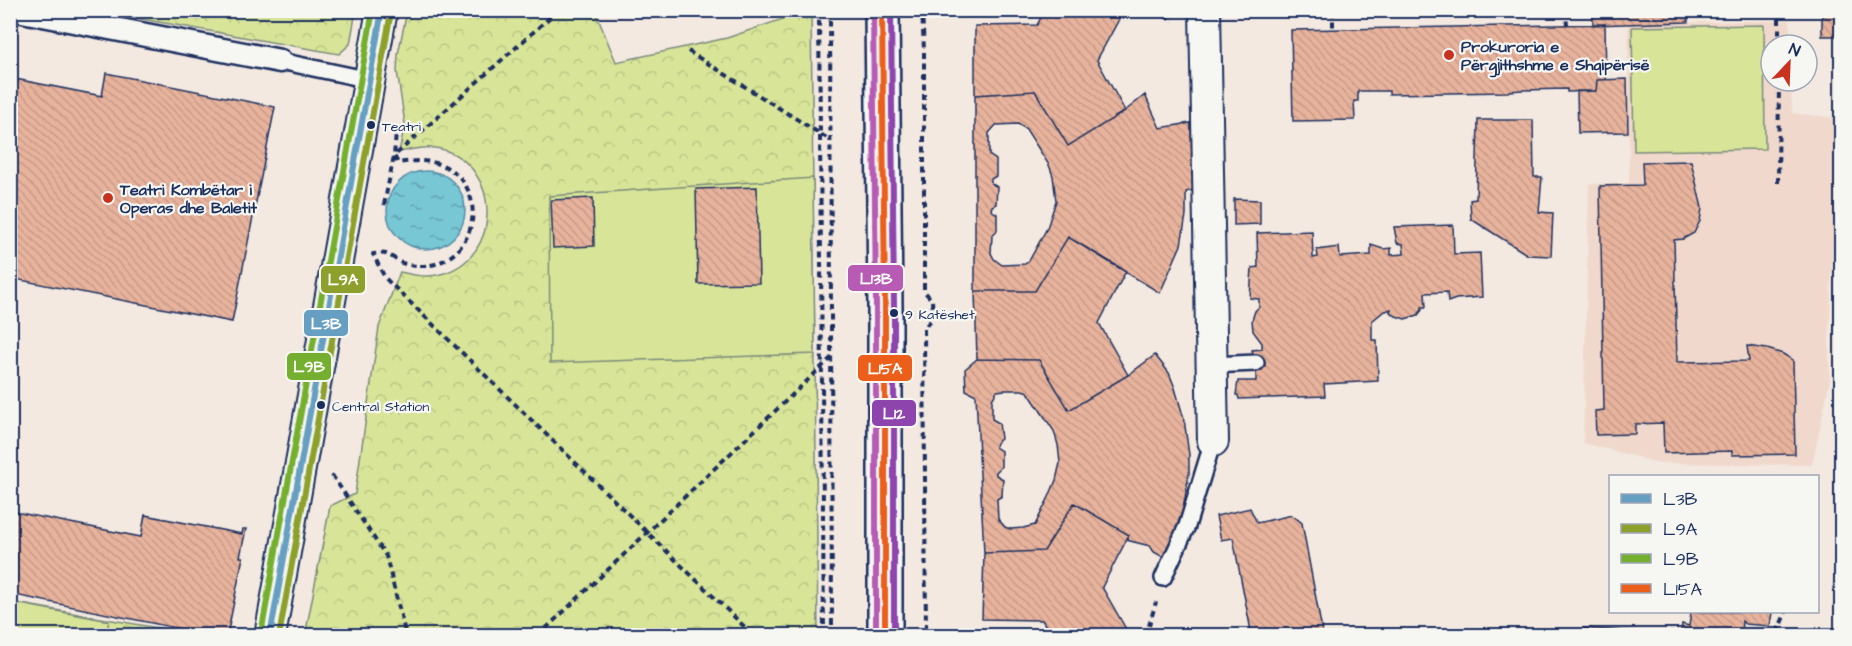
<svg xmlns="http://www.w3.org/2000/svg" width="1852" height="646" viewBox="0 0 1852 646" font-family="'Architects Daughter',sans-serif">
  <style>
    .built { fill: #f0d9cc }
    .park { fill: url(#park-crowns); stroke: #7a8a7b; stroke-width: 1.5 }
    .garden { fill: #d8e598; stroke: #7a8a7b; stroke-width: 1.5 }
    .water { fill: url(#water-ripples); stroke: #538aa5; stroke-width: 1.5 }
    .building { fill: url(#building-back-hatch); stroke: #1b2f5e; stroke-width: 1.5; fill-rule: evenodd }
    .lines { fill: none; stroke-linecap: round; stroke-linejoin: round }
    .service-casing { stroke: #1b2f5e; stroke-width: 20 }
    .pedestrian-casing { stroke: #1b2f5e; stroke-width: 27 }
    .minor-casing { stroke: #1b2f5e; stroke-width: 34 }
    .secondary-casing { stroke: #1b2f5e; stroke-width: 38 }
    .path { stroke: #1b2f5e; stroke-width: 4; stroke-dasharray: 6 4.5; stroke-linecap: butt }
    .service { stroke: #f6f6f2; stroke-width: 15 }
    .pedestrian { stroke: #f6f6f2; stroke-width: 22 }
    .minor { stroke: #f6f6f2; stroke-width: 30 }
    .secondary { stroke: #f6f6f2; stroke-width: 33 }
    .bus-1-casing { stroke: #f6f6f2; stroke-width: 10 }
    .bus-2-casing { stroke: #f6f6f2; stroke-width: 10 }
    .bus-3-casing { stroke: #f6f6f2; stroke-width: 10 }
    .bus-4-casing { stroke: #f6f6f2; stroke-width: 10 }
    .bus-5-casing { stroke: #f6f6f2; stroke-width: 10 }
    .bus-6-casing { stroke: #f6f6f2; stroke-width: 10 }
    .bus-1 { stroke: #669fc2; stroke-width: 6 }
    .bus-2 { stroke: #8da02c; stroke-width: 6 }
    .bus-3 { stroke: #75af2f; stroke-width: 6 }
    .bus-4 { stroke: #eb5f1a; stroke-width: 6 }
    .bus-5 { stroke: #b75bb4; stroke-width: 6 }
    .bus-6 { stroke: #8e44ad; stroke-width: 6 }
    .poi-dot { fill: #c8321e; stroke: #f6f6f2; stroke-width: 2 }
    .bus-dot { fill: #1b2f5e; stroke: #f6f6f2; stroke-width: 2 }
    .labels { text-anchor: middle; stroke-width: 4.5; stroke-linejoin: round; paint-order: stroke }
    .bus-label { font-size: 14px; fill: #1b2f5e; stroke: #f6f6f2; text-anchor: start }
    .poi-label { font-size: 16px; font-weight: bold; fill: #1b2f5e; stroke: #f6f6f2; text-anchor: start }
    .line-badge { stroke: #f6f6f2; stroke-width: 2 }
    .badge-label { font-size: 16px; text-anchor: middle; font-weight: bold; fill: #fff }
  </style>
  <defs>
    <pattern id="park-crowns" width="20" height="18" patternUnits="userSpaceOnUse" patternTransform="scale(1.5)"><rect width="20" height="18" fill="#d8e598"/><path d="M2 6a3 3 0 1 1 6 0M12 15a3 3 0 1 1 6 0" fill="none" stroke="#b9c585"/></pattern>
    <pattern id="water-ripples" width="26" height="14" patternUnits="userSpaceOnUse" patternTransform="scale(1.5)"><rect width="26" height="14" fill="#78c7d5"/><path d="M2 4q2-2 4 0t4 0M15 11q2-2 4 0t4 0" fill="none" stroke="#62a2b0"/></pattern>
    <pattern id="building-back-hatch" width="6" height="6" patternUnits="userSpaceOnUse" patternTransform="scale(1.5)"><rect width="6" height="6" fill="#e8b39c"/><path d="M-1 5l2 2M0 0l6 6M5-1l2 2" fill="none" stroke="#c69a89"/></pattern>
  </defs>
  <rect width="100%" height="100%" fill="#f3e9e1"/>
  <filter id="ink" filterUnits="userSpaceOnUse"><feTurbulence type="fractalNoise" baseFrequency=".0167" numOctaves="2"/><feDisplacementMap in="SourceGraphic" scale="12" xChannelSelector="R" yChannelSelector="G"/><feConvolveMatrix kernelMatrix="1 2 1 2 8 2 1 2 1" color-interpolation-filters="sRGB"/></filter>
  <g filter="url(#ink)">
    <path class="built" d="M1790,20v25h-19v36h20l1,32 46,5 -9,225 1,38 -18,84 -153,-2 -76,-20 6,-259 40,-1 -1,-159z"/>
    <path class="park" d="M97,11l259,-1v1l-6,33 -11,10z
      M407,11h188l21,51 111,-24 79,-27h5l7,624 -513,1 25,-130 25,-12 24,-167 21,-55c13,3 27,6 41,2 62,-16 61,-108 0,-125 -14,-3 -28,0 -42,3l6,-28 -8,-53 1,-17z
      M10,602l187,33h-186z"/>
    <path class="garden" d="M1764,25l1,124 -131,2 -2,-124z
      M813,178l2,176 -265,9 -1,-167z
      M10,602l99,19 -3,14h-95z"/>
    <path class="water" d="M387 210a39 39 0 1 1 78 0a39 39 0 1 1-78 0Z"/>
    <path class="building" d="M1045,10h79l-27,50 28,51 -57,35 -33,-55 -60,4v-69l62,-1z
      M1593,10h95v12l-95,3z
      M1822,10h20v26h-20z
      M1605,24l1,56h-9l-1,11 -29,1v-3l-45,1 -13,1 -1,1 -119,2v-3h-31v10h-4l1,19 -62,1 -2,-91z
      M106,73l169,34 -43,215 -222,-44v-200l92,18z
      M1627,79l1,53 -50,1 -1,-42h19l1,-11z
      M1035,91l33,55 57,-35 20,-16 15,33 31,-5 2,67 -7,2v23l-5,30 -21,48 -92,-56 -33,54h-60v-196zM1018,124l8,5 23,36 4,11 3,25 -9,27 -18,33 -4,3 -23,1 -8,-6 -3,-6 1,-18 5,-4v-17l-6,-4 1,-4 4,-2 1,-17 -6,-4v-4l5,-3v-16l-7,-5v-22l7,-8z
      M1478,120h55l1,57h8l-3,35 14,1 -2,43 -23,-1 -57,-36 -1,-19 6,-1z
      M1691,161l11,47 -2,13 -6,12 -11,6 -9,1 3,122 72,-1 -2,-15 20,3 16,5 10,6 2,94 -63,1v-4l-68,2 -1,-30 -28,1v10l-39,1 -1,-24 9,-1 -4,-224 43,-1 -1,-23z
      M757,187l2,96 -61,1 -2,-95z
      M593,198l1,48 -41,2 -2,-48z
      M1234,199l26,1v24l-26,1z
      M1453,225l1,29 26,-1 2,44 -26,2 -8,3 -1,-10 -22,1 1,14h-4v3l-4,5 -13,4 -9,-3 -6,-4 1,-3 -8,3 -11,9v19h5l1,41 -54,3 1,12 -86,3 -1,-4h-2l2,-14h18v-18l-4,-13 10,-1v-6l-9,-12 -1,-11 3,-9 4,-4v-8l-9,-1 2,-30 6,-1 -1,-34 55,-2 1,27 5,-1 -1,-7 22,-3 1,10 31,-2v-10l12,4 8,-1v7l13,-1 -1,-10 -6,-1 -3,-16z
      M1068,237l58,34 -27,52 29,52 -59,35 -30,-50 -62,-1 -2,-68h60z
      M1155,355l14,18 6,15 9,31 5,36v19l-6,36 -9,25 -11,22 -9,-5 -4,-6 -24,-6 3,-5 -55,-32 -30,48 -60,2 -8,-158 -10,-5 -1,-21 12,-10 62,1 30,50 59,-35zM1005,390h17l6,2 26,39 4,14 2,18 -4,17 -7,17 -14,28 -12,3 -13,1 -5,-2 -7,-8 -1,-20 5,-3 1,-17 -7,-4v-3l5,-5v-16l-6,-4 1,-4 5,-4 -2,-16 -7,-4v-19l5,-9z
      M1074,503l55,32 -27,52 28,49h-78l-10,-16 -60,-1 2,-66 60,-2z
      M1250,508l7,15 35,-8 10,8 21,113h-71l-19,-98 -12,2 -5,-24z
      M10,511l131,26 4,-22 97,19 1,-5h3l-6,28h3l-16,79h-12l-205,-42z
      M1691,612h81l-2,14 -25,-2 -3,-3 -1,15h-73v-4l13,1 1,-9 7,2z
      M1584,628l66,5 -1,3h-66z"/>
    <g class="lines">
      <defs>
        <path id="service" d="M280,61l90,19
          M1211,365l45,-2
          M1163,578l24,-52 26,-85"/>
        <path id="pedestrian" d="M17,10l263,51"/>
        <path id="minor" d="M1205,10l8,431
          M270,636l112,-626"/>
        <path id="secondary" d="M882,10l3,296v330"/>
      </defs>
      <use href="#service" class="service-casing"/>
      <use href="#pedestrian" class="pedestrian-casing"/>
      <use href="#minor" class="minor-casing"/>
      <use href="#secondary" class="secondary-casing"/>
      <path class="path" d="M558,10l-164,146 4,7c14,-2 27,-4 41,1 46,16 44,82 -1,99 -10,4 -25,4 -36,0 -5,-2 -10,-7 -16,-9 -3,-1 -9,0 -13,0l12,24 369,358
        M819,10l5,626
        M830,10l2,626
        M922,10l2,40v241l8,9 1,18 -9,10 2,308
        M1155,10l18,11
        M1333,10v19
        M1566,10l1,15
        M1779,45v-35
        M688,51l142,89
        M1778,183l1,-102
        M384,205l10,-49 2,-23
        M332,475l54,81 20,80
        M538,636l292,-277
        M1146,636l10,-34
        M1766,636l12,-6 8,-18"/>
      <use href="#service" class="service"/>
      <use href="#pedestrian" class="pedestrian"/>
      <use href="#minor" class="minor"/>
      <use href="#secondary" class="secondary"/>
      <defs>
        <path id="bus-1" d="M270,636l112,-626"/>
        <path id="bus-2" d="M279,636l112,-624"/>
        <path id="bus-3" d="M261,634l112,-624"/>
        <path id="bus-4" d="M882,10l3,296v330"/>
        <path id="bus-5" d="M873,10l3,296v330"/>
        <path id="bus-6" d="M891,10l3,296v330"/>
      </defs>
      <use href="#bus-1" class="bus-1-casing"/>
      <use href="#bus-2" class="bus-2-casing"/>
      <use href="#bus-3" class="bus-3-casing"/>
      <use href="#bus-4" class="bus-4-casing"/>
      <use href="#bus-5" class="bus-5-casing"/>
      <use href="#bus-6" class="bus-6-casing"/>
      <use href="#bus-1" class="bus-1"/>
      <use href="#bus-2" class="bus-2"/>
      <use href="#bus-3" class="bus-3"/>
      <use href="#bus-4" class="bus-4"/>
      <use href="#bus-5" class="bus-5"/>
      <use href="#bus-6" class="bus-6"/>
    </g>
  </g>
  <g class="poi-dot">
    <circle cx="1449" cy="55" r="6"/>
    <circle cx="108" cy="198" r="6"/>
  </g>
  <g class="bus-dot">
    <circle cx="371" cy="125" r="5"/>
    <circle cx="894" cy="313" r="5"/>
    <circle cx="321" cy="405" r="5"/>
  </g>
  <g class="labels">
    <g class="bus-label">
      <text x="382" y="131">Teatri</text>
      <text x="905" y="319">9 Katëshet</text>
      <text x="332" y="411">Central Station</text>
    </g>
    <g class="poi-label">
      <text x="1461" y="52">Prokuroria e<tspan x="1461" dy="18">Përgjithshme e Shqipërisë</tspan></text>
      <text x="120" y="195">Teatri Kombëtar i<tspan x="120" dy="18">Operas dhe Baletit</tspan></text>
    </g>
  </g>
  <g class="line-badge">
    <rect x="847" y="264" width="57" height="28" rx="6" fill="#b75bb4"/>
    <rect x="320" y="265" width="46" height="29" rx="6" fill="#8da02c"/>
    <rect x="303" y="309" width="46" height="28" rx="6" fill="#669fc2"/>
    <rect x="286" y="352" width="46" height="29" rx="6" fill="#75af2f"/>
    <rect x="857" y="354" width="56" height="28" rx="6" fill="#eb5f1a"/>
    <rect x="871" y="399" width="46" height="28" rx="6" fill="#8e44ad"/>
  </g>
  <g class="badge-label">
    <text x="876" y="284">L13B</text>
    <text x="343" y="285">L9A</text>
    <text x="326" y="329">L3B</text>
    <text x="309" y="372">L9B</text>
    <text x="885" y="374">L15A</text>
    <text x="894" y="419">L12</text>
  </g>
  <rect width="1852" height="646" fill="none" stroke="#f6f6f2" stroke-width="36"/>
  <rect x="18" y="18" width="1816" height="610" fill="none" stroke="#1b2f5e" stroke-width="2" filter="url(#ink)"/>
  <rect x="1609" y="475" width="210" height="138" fill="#f6f6f2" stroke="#9ea6b7" stroke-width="1.5"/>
  <rect x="1621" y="494" width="30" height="9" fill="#669fc2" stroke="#9ea6b7" stroke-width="1.5"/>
  <text x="1663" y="505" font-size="18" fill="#1b2f5e">L3B</text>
  <rect x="1621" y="524" width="30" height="9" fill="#8da02c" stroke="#9ea6b7" stroke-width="1.5"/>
  <text x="1663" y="535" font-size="18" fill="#1b2f5e">L9A</text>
  <rect x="1621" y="554" width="30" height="9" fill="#75af2f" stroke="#9ea6b7" stroke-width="1.5"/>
  <text x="1663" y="565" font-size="18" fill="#1b2f5e">L9B</text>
  <rect x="1621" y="584" width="30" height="9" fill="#eb5f1a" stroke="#9ea6b7" stroke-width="1.5"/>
  <text x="1663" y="595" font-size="18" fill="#1b2f5e">L15A</text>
  <g transform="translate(1789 63) rotate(23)"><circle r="28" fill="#f6f6f2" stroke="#9ea6b7" stroke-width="1.5"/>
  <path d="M0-4.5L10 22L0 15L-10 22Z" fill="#c8321e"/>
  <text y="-9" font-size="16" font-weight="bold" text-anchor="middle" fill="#1b2f5e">N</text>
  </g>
</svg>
